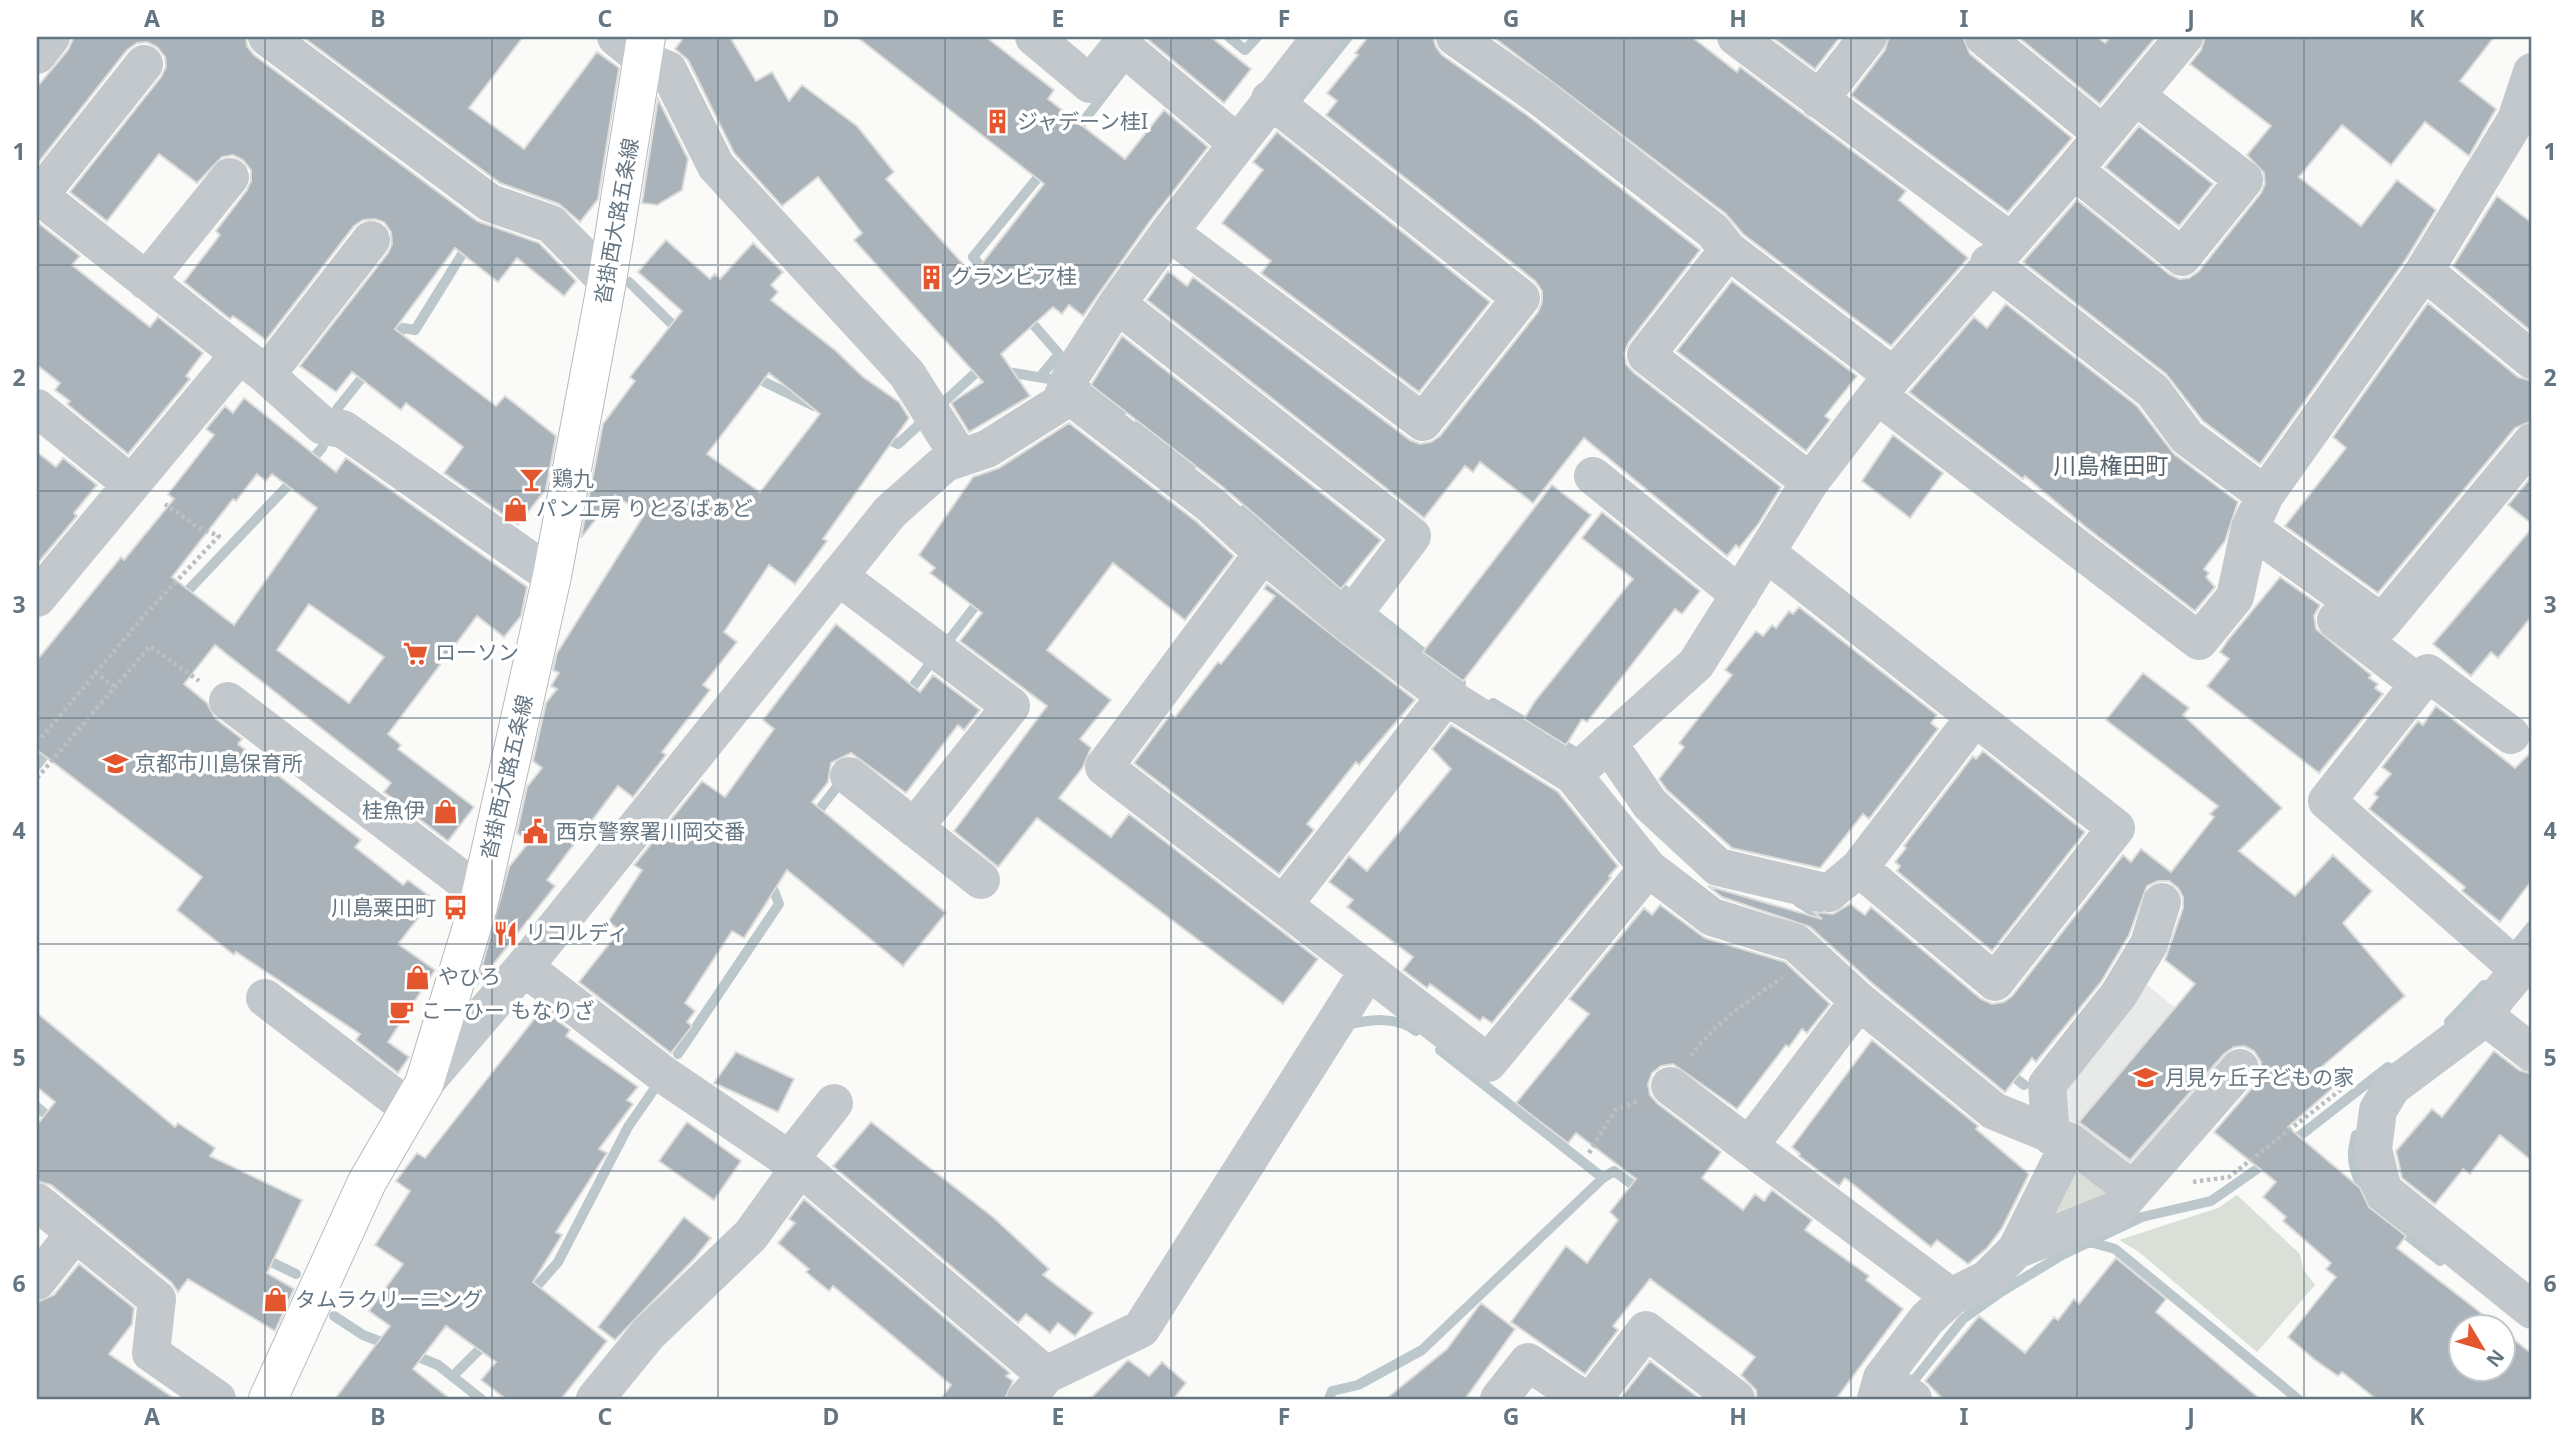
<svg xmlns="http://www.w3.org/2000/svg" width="2569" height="1436" viewBox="0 0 2569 1436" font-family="'Noto Sans','Noto Sans JP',sans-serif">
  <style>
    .built { fill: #e8e9e9 }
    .green { fill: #dadfd7 }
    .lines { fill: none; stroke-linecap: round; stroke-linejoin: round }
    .stream { stroke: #bbc7cb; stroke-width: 10 }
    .building { fill: #aab3b9; stroke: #dcdcda; stroke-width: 2; fill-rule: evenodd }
    .major-casing { stroke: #b5babe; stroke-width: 40 }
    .path { stroke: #bbbfc2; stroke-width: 4.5; stroke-dasharray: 3.5 3.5; stroke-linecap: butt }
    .minor { stroke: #c3c8cc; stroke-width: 38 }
    .major { stroke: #fff; stroke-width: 38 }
    .grid { fill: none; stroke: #657683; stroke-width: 2; stroke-opacity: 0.55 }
    .labels { text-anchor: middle; stroke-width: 7; stroke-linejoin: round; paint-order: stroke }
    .poi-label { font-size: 21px; fill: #657683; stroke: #fff; text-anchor: start }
    .street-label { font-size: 21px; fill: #657683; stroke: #fff }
    .neighbourhood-label { font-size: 23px; fill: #57646e; stroke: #fff }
    .neatline { fill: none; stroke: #657683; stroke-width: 2.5 }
    .grid-label { font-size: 23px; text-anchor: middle; font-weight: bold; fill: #657683 }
  </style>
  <rect width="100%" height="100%" fill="#fafaf8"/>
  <path class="built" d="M2145,983l91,75 -98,118 -69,-46 -15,-31z"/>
  <path class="green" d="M2081,1161l31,24 -6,12 -61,26z
    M2237,1195l63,59 3,15 12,16 -58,67 -118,-100 -20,-12 99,-32z"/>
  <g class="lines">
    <path class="stream" d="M1229,37l16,13 12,-13
      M1296,102l52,-65
      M1072,136l54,-70
      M989,276l-16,-19 71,-87
      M629,282l51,50
      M1026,316l33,38 -19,23
      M391,343l12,-15 12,2 54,-87
      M1002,371l59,10
      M750,375l64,31
      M1087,387l38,22
      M1140,422l51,44
      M880,436l18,8 83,-76h5
      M307,465l15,-17 15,-39 32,-40
      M1244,510l217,173
      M179,600l117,-123
      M949,640l34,-44
      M906,696l23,-31
      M1493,703l91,54
      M37,765l14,-18
      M812,819l31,-40
      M1798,902l31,19
      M2511,951l21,-26
      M2449,1022l35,-37
      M1345,1025c24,-5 50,-10 71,6
      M1440,1050l163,128
      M678,1054l101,-150 -8,-21 2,-4
      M2004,1069l20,16
      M37,1107l18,15
      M2356,1135c-1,6 -4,15 -3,22 2,45 56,79 87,104
      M2288,1145l100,-78
      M2090,1242l25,7 183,150
      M261,1257l35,17
      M530,1294l28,-32 70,-135 27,-39
      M334,1316l29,19 26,10
      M411,1354l27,11 43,34
      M454,1375l35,-35
      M1907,1389l56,-70 38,-27 61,-37 80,-38 69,-16 59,-41
      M1329,1399l3,-8 26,-6 64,-35 181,-172 11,-7 27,20"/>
  </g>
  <path class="building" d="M74,37h172l1,9 7,9 223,166 62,22 37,38 -12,15 -47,-38 -19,24 -43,-34 -60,81 101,77 9,-10 51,40 -10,53 -28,36 -74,-52 19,-26 -57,-44 -5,7 -49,-38 -16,20 -36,-26 88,-113 4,-9 -1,-12 -7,-10 -9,-3 -12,1 -9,6 -88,114 -33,-24 -3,3 -46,-37 36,-47 -4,-4 31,-41 4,-9v-11l-8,-10 -10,-5 -11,2 -25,26 -38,-29 -52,67 -37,-29 91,-115 5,-10 -1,-10 -8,-10 -10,-5 -10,1 -10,7 -90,114v-77l31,-37z
    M303,37h220l-54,71 55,41 73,-97 22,16 -21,131 -18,23 -21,-18 -59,-21z
    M684,37h46l26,44 16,-9 17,29 13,-16 55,41 37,46 -8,7 87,96 71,-91 -187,-147h129l68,53 -6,9 77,60 39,-49 44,37 -58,74 -67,95 -14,-11 -7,9 -9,-7 -52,47 29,42 -61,36 -18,-29 32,-21 -129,-142 8,-7 -44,-56 -36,29 -48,-53 -46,-93 -13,-11z
    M1145,37h66l40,32 -27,34z
    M1368,37h65l3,10 6,8 85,60 173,135 -71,92 -5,11 2,11 7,8 148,115 -22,36 -20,25 -3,-3 -9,11 -143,-118 -51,65 -53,-41 -7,10 -8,-6 -41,52 -277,-218 21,-29 19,15 6,-9 217,163 10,4 11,-2 9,-6 98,-124 4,-10v-11l-7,-10 -209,-166 11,-14 -10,-8 31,-38 -3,-2z
    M1493,37h199l45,35 3,-5 166,124 -7,9 69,58 -77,88 -148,-112 -17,-20z
    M1772,37h68l-25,32z
    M1889,37h74l7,17 102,84 -64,74 -157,-117 34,-45z
    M2018,37h79l8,6 5,-6h46l-56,67z
    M2205,37h289l-34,44 36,28 -27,47 -44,-34 -34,43 -49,-40 -43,52 62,49 36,-46 39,30 -30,49 -146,205 -57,-43 -37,-47 -143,-112 54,-62 92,74 10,5 10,-1 10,-7 62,-78 4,-9 -1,-11 -17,-18 24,-29 -81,-62 11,-14z
    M658,99l30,60 -6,31 -25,15 -15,-2z
    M2139,126l74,58 -34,42 -74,-59z
    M1277,132l213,170 -71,90 -158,-119 10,-12 -49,-38 41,-53 -10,-8z
    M2497,196l35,27v109l-79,-66z
    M37,222l43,34 -8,9 78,62 8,-10 45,36 -17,23 4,3 -62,75 -61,-50 3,-3 -15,-11 5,-7 -23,-18z
    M666,240l44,39 5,-5 5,5 33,-36 30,29 -12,13 7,7 -7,8 64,50 28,27 36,25 10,16 -86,121 4,2 -32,43 -26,-19 -45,67 13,10 -34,43 7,5 -48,62 4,3 -33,42 -15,-11 -71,94 8,6 -78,99 32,-118 20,-25 -12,-9 10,-46 15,-19 -9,-7 13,-58 11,-14 -6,-3 8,-13 -6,-3 4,-17 87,-138 -29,-20 -34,43 22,-114 32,-43 -5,-4 52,-66 -44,-39zM769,373l51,41 -60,78 -53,-38z
    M1732,281l125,95 -32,40 5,4 -24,31 -129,-100z
    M2428,303l90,74 14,4v40l-17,7 -137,165 -93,-67 61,-78 -13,-11z
    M2006,304l131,102 37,48 64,48 -13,39 -21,28 5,4 -3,4 9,10 -20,24 -108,-83 -62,-52 -2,3 -114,-87 65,-75 13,11z
    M1122,336l259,204 -40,49 -117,-101 -133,-103z
    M244,398l92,74 10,-14 181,129 -6,29 -17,21 -27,-21 -89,118 13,11 -3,4 76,58 -26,34 -64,-49 7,-9 -176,-138 -31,39 23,19 8,15 27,21 -4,5 123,96 -6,7 48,38 5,-5 25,19 -35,45 37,26 -47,72 21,15 -11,16 -42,-33 4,-6 -124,-82 -2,3 -57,-45 25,-33 -165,-127v-90l84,-103 3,3 50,-61 -6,-5 46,-59 -8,-6 19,-23 8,7zM257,474l9,7 6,-7 45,34 -83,117 -62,-48 61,-78 3,2zM309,604l75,53 -35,46 -72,-53z
    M1069,423l128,99 37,34 -49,64 -72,-57 -66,87 64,50 -31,39 11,9 -8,19 -24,31 52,39 18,-23 189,145 -35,45 -246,-186 -39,49 -44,-36 93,-125 -87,-65 22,-28 -52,-40 5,-5 -16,-13 54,-78 26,-9z
    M1893,435l50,38 -33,45 -48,-37z
    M37,452l19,15 7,-9 34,27 -23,28 3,3 -40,48z
    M2532,476v48l-24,-19z
    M1552,485l39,30 -128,166 -40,-29z
    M1602,512l98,79 -18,23 -7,-5 -88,113 -5,-3 -16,26 -42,-26 11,-18 98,-122 -51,-41z
    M2532,528v88l-34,42 -7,-6 -20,24 -38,-32z
    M2280,577l40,28 -6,11 2,13 55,46 -2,3 9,6 -3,4 8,6 -64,79 -112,-87 22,-27 -9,-7 8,-12z
    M1267,584l148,116 -56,65 -3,-3 -49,62 7,6 -35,44 -145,-111 37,-49 4,3 43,-55 3,2 54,-68 -11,-7z
    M1799,607l138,108 -6,8 7,6 -69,90 -6,-5 -43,54 -88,-20 -65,-58 -8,-11 25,-32 -5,-4 53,-68 -7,-5 31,-39 7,5 9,-11 4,3 13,-17 4,3z
    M836,624l84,68 13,-17 47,35 -16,20 -6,-5 -52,68 -55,-40 -20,10 -3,19 -16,20 134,111 -43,53 -116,-96 -43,68 -12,-7 -47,72 10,8 -8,11 5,4 -21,27 -92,-71 41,-52 -12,-8 34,-52 -8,-5 68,-84 23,16 49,-68 -11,-9z
    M2143,673l46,35 -6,7 99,93 -43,43 56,45 38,-41 39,36 -29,32 62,73 -86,73 15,18 -46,40 72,61 9,19 37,29 -9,12 102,79h-39v42h42v-39l30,24v45h-156l-34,-27 -4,4 -23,-16 -27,-23 48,-60 -10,-8 5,-6 -48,-42 3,-4 -23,-20 13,-15 -62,-50 43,-50 4,-9v-11l-7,-11 -10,-5 -10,1 -10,7 -94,106 -51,-38 116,-138 -30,-24 18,-52v-11l-5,-9 -9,-7h-11l-11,5 -18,49 -28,47 -65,80 -4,-4 -27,34 -132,-108 -63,-57 -88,-30 -14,-11 114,33 -8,-7 19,2 17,-10 15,11 6,-8 110,92 11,5 12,-2 8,-6 111,-141 8,7 10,-13 30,23 43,-55 -4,-3 8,-8 -112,-86z
    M2436,706l79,62 17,-17v129l-32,42 -38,-31 3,-4 -96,-78 9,-12 -4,-3 17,-20 -9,-7 36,-46 5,4z
    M1451,725l107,67 60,74 -9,10 2,2 -119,145 -9,-6 -3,4 -50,-37 -3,4 -24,-18 10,-13 -66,-50 6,-7 -24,-18 20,-26 18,15 84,-102 -19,-20z
    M1983,751l102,81 -93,119 -95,-80 3,-5 -5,-4 11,-14 -2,-2 69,-90 3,3z
    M1660,905l45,33 80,24 45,42 -23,29 -5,-4 -13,18 -3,-2 -49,64 -64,-45 -12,2 -9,7 -4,11 2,11 7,8 64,49 -19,26 41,32 12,-16 9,7 8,-11 40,30 -7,10 64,46 -3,4 37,29 -67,90h-79l-1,-9 -15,-15 14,-18 -105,-78 -37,47 5,4 -33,44 -74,-52 55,-76 21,17 31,-43 -8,-8 26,-33 -60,-46 -8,10 -52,-40 73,-89 -20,-15 75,-91 8,7z
    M542,1009l28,21 -4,6 72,51 -11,13 6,4 -34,45 8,4 -51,79 6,3 -29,47 74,59 -46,58h-55l-25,-19 15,-18 -50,-36 -33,43 37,30h-115l55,-73 -21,-15 34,-47 -28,-19 35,-54 -14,-10 21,-28 8,5z
    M37,1013l138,114 3,-4 37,25 -5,8 92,44 -35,73 27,16 -19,42 -87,-52 -10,13 -7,-10 -120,-97 -14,-4v-56l18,-23 -18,-15z
    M1872,1040l106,86 -2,3 53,45 -27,54 -15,20 -19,16 -31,-24 -6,7 -86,-69 -6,8 -40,-30 1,-2 -8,-7z
    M2494,1051l25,19 13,4v87l-32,-26 -30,39 -7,-5 -28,35 -33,-26 -6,-27 36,-42 10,8z
    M736,1052l58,27 -16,33 -64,-29z
    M687,1122l54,39 -27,39 -55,-39z
    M871,1122l123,96 55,51 -6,6 50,38 -18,23 -17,-13 -8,10 -24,-19 -8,9 -185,-157z
    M804,1199l206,174 -4,3 7,5 -8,18h-64l10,-14 -118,-99 -4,5 -23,-19 3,-3 -31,-26 17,-20 -6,-4z
    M684,1217l27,21 -17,21 -79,81 -17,-13z
    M2116,1258l50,41 -10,13 104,87h-317l-18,-18 54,-65 46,37 29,-36 4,3 16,-21 5,5z
    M79,1264l55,44 -2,16 -23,30 66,45h-138v-97l17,-7z
    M1481,1303l34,26 -50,70h-79l61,-50z
    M1128,1360l21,16 13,-14 24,21 -11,14 2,2h-87z
    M1650,1361l50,38h-80z"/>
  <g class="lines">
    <defs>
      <path id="major" d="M268,1399l99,-217 57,-98 54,-177 74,-331 55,-295 39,-244"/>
    </defs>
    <use href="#major" class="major-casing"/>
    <path class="path" d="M95,672l18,14
      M37,743l104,-124 78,-83 -22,-9 -32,-23
      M37,778l113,-132 49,35
      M1691,1056c24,-34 57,-55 91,-78
      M1589,1153l26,-43 24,-9
      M2193,1182l36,-5 119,-93"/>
    <path class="minor" d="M267,37l223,166 61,21 56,57
      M616,37l28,23 24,10 48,96 191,208 53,84
      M1034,37l56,47 31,-39 116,98
      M1455,37l85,60 173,134 15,19 164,125
      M1736,37l274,204
      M1984,37l117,96
      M37,55l14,-18
      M1819,100l49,-63
      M2074,170l108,87 62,-77 -108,-84
      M37,194l229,181 57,51 20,3 209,147
      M39,196l105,-132
      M1169,232l254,190 98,-124 -251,-199
      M1728,250l-82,105 164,127
      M1989,263l164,128 34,46 78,58
      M2424,271l108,89
      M146,281l84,-104
      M1117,304l295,232 -65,86
      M266,375l105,-135
      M1065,392l146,113 52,48 84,69 99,74 127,79 75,93 64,49 84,26 63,58 135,110 76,31 63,48
      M1877,395l322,246 36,-44 15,-69 15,-33 159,-224 92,-151 16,-48
      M37,408l94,76
      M1593,476l147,119
      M2250,528l132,95 150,-181
      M1263,553l-159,214 384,296 160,-195
      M1768,554l348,274 -121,154 -136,-114
      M838,576l173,130 -97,122
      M37,598l202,-243
      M2336,620l83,64 9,-11 83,62
      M2419,684l-92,117 192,169
      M228,701l253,193
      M1608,743l42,61 68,63 111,26 30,-25 116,-151
      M1573,775l123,-111 114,-182 67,-87 197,-225 110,-133
      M849,776l132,104
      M1283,905l163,-209
      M2532,955l-36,43 -10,19 -94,70 -14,23 -5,39 10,41 149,120
      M524,967l140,108 136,92
      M265,998l145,111
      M1859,1001l-110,145 202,151
      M2486,1017l46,36
      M424,1084l100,-117 366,-455 55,-49 42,-14 73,-46 12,-29 45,-70 52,-72 152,-195
      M1670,1086l79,60
      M2051,1136l-4,-51 72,-91 30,-50 13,-42
      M790,1159l44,-56
      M37,1202l120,97 -6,54 66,46
      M2016,1250l54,-108
      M37,1281l38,-48
      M1882,1378l31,21
      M595,1399l53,-65 103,-99 49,-68 246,208
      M1026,1399l20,-24 95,-46 227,-358
      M1499,1399l29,-37 55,37
      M1593,1399l53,-69 90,69
      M1876,1399l6,-21 45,-59 24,-22 36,-18 29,-29 100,-40 124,-142"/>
    <use href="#major" class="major"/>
  </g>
  <path class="grid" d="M265,37v1362M492,37v1362M718,37v1362M945,37v1362M1171,37v1362M1398,37v1362M1624,37v1362M1851,37v1362M2077,37v1362M2304,37v1362M37,265h2495M37,491h2495M37,718h2495M37,944h2495M37,1171h2495"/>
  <defs>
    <symbol id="building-bare" viewBox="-9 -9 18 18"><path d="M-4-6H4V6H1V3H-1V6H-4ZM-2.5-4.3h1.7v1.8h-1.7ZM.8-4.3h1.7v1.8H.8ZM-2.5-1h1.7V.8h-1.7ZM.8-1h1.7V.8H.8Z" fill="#e4572e" stroke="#fff" stroke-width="2.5" paint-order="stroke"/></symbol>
    <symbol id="bar-bare" viewBox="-9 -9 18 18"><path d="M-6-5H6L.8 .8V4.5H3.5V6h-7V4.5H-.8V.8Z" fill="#e4572e" stroke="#fff" stroke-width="2.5" paint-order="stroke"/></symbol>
    <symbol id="shop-bare" viewBox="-9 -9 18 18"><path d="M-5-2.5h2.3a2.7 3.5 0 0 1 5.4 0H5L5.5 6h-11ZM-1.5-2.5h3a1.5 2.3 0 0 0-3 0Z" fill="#e4572e" stroke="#fff" stroke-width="2.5" paint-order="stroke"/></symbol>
    <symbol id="supermarket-bare" viewBox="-9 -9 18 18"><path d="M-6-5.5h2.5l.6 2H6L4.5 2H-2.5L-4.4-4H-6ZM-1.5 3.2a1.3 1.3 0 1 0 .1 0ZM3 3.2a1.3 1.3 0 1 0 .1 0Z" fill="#e4572e" stroke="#fff" stroke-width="2.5" paint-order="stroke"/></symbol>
    <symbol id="school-bare" viewBox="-9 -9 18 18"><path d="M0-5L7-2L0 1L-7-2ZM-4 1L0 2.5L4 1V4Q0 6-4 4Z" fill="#e4572e" stroke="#fff" stroke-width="2.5" paint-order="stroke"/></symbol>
    <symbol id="civic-bare" viewBox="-9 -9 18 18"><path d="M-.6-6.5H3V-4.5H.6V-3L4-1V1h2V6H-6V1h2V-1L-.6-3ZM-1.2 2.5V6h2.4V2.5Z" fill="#e4572e" stroke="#fff" stroke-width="2.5" paint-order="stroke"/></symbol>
    <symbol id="bus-bare" viewBox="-9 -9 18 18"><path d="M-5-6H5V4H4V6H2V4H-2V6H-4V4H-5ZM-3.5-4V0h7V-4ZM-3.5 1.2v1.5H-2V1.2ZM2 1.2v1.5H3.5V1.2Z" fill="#e4572e" stroke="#fff" stroke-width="2.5" paint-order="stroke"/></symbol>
    <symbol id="restaurant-bare" viewBox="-9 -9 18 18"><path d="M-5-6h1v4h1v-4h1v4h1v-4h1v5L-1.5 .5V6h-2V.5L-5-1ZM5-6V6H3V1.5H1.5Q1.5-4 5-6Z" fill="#e4572e" stroke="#fff" stroke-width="2.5" paint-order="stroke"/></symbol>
    <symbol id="cafe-bare" viewBox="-9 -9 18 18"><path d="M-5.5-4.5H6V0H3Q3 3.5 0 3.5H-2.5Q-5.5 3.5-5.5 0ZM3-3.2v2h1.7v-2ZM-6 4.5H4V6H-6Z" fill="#e4572e" stroke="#fff" stroke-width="2.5" paint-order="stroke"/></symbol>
  </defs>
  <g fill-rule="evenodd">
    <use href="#building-bare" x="980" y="104" width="35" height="35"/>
    <use href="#building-bare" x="914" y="260" width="35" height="35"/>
    <use href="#bar-bare" x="514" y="462" width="35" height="35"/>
    <use href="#shop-bare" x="498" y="492" width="35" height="35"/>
    <use href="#supermarket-bare" x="398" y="636" width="35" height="35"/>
    <use href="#school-bare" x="98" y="746" width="35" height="35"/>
    <use href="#shop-bare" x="428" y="794" width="35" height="35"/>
    <use href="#civic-bare" x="518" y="814" width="35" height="35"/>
    <use href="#bus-bare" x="438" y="890" width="35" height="35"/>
    <use href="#restaurant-bare" x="488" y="916" width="35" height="35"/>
    <use href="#shop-bare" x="400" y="960" width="35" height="35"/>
    <use href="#cafe-bare" x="384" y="994" width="35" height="35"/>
    <use href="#school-bare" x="2128" y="1060" width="35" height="35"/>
    <use href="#shop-bare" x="258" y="1282" width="35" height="35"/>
  </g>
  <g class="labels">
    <g class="poi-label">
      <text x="1017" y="129">ジャデーン桂I</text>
      <text x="951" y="284">グランビア桂</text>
      <text x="552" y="486">鶏九</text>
      <text x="536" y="516">パン工房 りとるばぁど</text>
      <text x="435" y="660">ローソン</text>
      <text x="135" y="771">京都市川島保育所</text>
      <text x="425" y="818" text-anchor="end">桂魚伊</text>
      <text x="556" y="839">西京警察署川岡交番</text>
      <text x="436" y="915" text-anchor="end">川島粟田町</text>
      <text x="525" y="940">リコルディ</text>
      <text x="438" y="984">やひろ</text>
      <text x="421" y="1018">こーひー もなりざ</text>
      <text x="2165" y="1085">月見ヶ丘子どもの家</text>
      <text x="295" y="1307">タムラクリーニング</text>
    </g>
    <g class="street-label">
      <text transform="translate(617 221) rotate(-80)" y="7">沓掛西大路五条線</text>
      <text transform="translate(507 777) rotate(-77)" y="7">沓掛西大路五条線</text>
    </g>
    <g class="neighbourhood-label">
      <text x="2111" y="474">川島権田町</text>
    </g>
  </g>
  <rect width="2569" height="1436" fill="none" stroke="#ffffff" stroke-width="77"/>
  <g transform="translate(2482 1348) rotate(128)"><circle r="33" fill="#ffffff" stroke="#c1c8cd" stroke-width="2"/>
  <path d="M0-5L12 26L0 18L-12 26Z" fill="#e4572e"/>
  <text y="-10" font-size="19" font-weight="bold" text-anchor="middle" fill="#657683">N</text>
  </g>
  <rect x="38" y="38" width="2492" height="1360" class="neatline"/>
  <g class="grid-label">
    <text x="152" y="27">A</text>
    <text x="378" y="27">B</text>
    <text x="605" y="27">C</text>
    <text x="831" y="27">D</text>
    <text x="1058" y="27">E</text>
    <text x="1284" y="27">F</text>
    <text x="1511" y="27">G</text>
    <text x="1738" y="27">H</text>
    <text x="1964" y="27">I</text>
    <text x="2191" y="27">J</text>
    <text x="2417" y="27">K</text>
    <text x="19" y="160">1</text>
    <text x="2550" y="160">1</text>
    <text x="19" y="386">2</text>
    <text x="2550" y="386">2</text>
    <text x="19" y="613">3</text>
    <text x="2550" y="613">3</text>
    <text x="19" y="839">4</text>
    <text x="2550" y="839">4</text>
    <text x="19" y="1066">5</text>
    <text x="2550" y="1066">5</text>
    <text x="19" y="1292">6</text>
    <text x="2550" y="1292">6</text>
    <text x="152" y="1425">A</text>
    <text x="378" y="1425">B</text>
    <text x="605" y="1425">C</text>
    <text x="831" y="1425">D</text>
    <text x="1058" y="1425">E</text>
    <text x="1284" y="1425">F</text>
    <text x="1511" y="1425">G</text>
    <text x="1738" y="1425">H</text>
    <text x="1964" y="1425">I</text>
    <text x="2191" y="1425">J</text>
    <text x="2417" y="1425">K</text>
  </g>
</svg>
